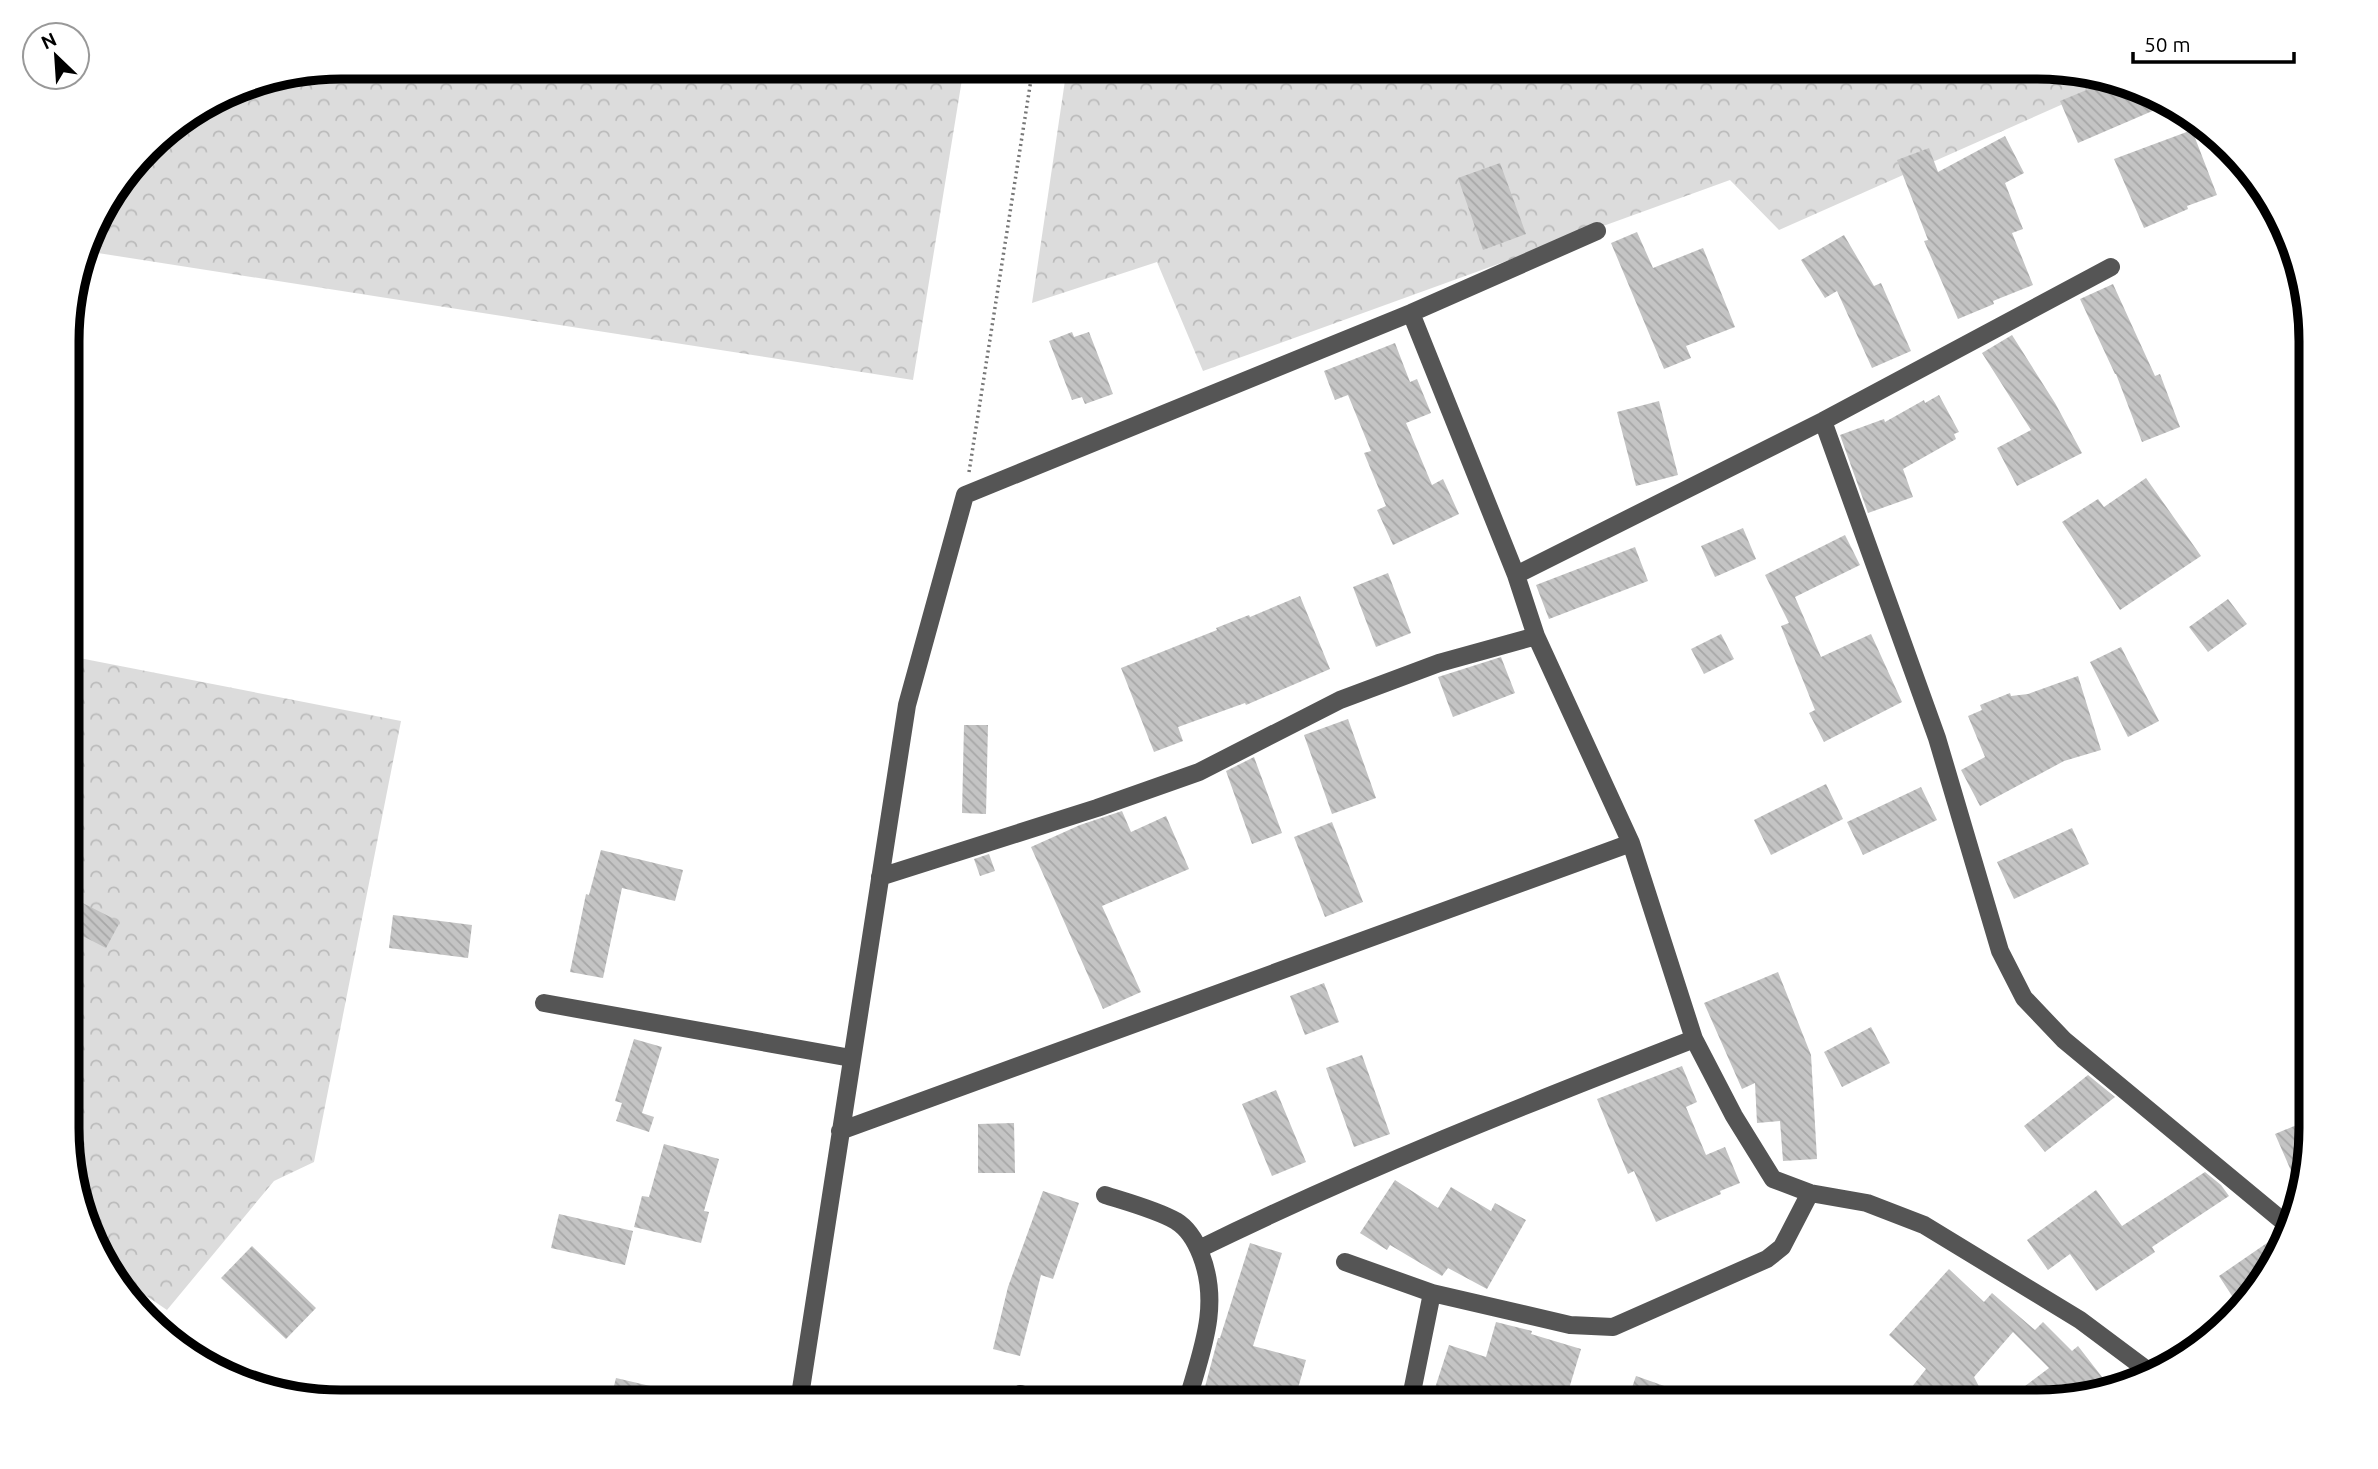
<svg xmlns="http://www.w3.org/2000/svg" width="2378" height="1469" viewBox="0 0 2378 1469" font-family="Ubuntu,sans-serif">
  <style>
    .forest { fill: url(#forest-crowns) }
    .building { fill: url(#building-back-hatch) }
    .lines { fill: none; stroke-linecap: round; stroke-linejoin: round }
    .path { stroke: #777; stroke-width: 3.5; stroke-dasharray: 2 3.5; stroke-linecap: butt }
    .minor { stroke: #555; stroke-width: 18 }
    .rim { fill: none; stroke: #000; stroke-width: 9 }
  </style>
  <defs>
    <pattern id="forest-crowns" width="20" height="18" patternUnits="userSpaceOnUse" patternTransform="scale(1.75)"><rect width="20" height="18" fill="#dcdcdc"/><path d="M2 6a3 3 0 1 1 6 0M12 15a3 3 0 1 1 6 0" fill="none" stroke="#bbb"/></pattern>
    <pattern id="building-back-hatch" width="6" height="6" patternUnits="userSpaceOnUse" patternTransform="scale(1.75)"><rect width="6" height="6" fill="#c4c4c4"/><path d="M-1 5l2 2M0 0l6 6M5-1l2 2" fill="none" stroke="#a7a7a7"/></pattern>
  </defs>
  <rect width="100%" height="100%" fill="#fff"/>
  <path class="forest" d="M341,67h623l-51,313 -828,-129 10,-32 65,-84 76,-48z
    M1067,67h970l56,9 4,13 -318,141 -49,-50 -527,191 -46,-109 -125,41z
    M69,656l332,65 -87,441 -40,19 -107,129 -64,-44 -34,-103z"/>
  <path class="building" d="M2113,79l12,2 46,22 -93,40 -18,-42z
    M2192,130l25,65 -30,11 1,3 -44,19 -30,-69z
    M2005,136l19,37 -19,10 18,46 -11,4 21,52 -40,16 1,3 -36,15 -34,-78 4,-1 -31,-80 32,-12 9,24z
    M1500,163l26,71 -43,16 -25,-72z
    M1637,232l16,36 50,-20 32,79 -49,19 5,12 -27,11 -53,-126z
    M1844,235l30,51 7,-3 30,68 -39,17 -35,-77 -12,7 -24,-38z
    M2113,284l42,92 5,-2 20,53 -38,15 -26,-68h-1l-35,-75z
    M1072,332l2,5 15,-5 24,62 -28,10 -3,-7 -10,3 -23,-59z
    M2012,335l43,68 27,50 -65,33 -20,-38 34,-18 -49,-77z
    M1395,343l15,39 7,-3 14,34 -25,10 26,62 11,-6 16,35 -66,31 -16,-35 9,-4 -22,-53 7,-2 -23,-56 -13,5 -11,-29z
    M1939,395l20,37 -5,2 2,5 -53,30 10,28 -45,16 -28,-78 44,-16 1,3 39,-22 1,3z
    M1659,401l19,74 -42,11 -19,-74z
    M2146,478l55,78 -81,54 -58,-88 36,-23 6,8z
    M1743,528l13,31 -41,18 -14,-31z
    M1845,535l15,30 -65,32 26,60 50,-23 31,68 -78,40 -15,-29 6,-3 -34,-84 8,-3 -24,-48z
    M1635,547l13,34 -99,38 -13,-34z
    M1388,573l23,60 -35,14 -23,-60z
    M1300,596l30,73 -84,36 -1,-2 -67,24 5,14 -29,11 -33,-84 96,-38 -1,-2 33,-13 1,2z
    M2228,599l19,25 -39,28 -19,-25z
    M1721,634l13,25 -30,15 -13,-25z
    M2121,647l38,74 -31,16 -38,-75z
    M1501,657l14,36 -62,24 -15,-40z
    M2078,676l23,74 -37,11 -84,45 -19,-36 24,-13 -17,-41 14,-6 -2,-5 30,-12 1,3 17,-2z
    M1348,719l28,79 -44,16 -28,-79z
    M964,725h24l-2,89 -24,-1z
    M1254,757l28,76 -30,11 -26,-73z
    M1826,784l17,35 -72,36 -17,-35z
    M1921,787l16,33 -74,35 -16,-33z
    M1122,811l9,21 35,-16 23,53 -87,37 39,86 -38,17 -72,-162 49,-22z
    M1332,822l31,80 -38,15 -31,-80z
    M2072,828l17,36 -75,35 -17,-37z
    M601,850l82,20 -8,31 -53,-13 -19,90 -33,-6 16,-78 3,1z
    M989,854l6,17 -15,5 -6,-17z
    M69,896l51,26 -14,26 -37,-19z
    M393,915l79,10 -4,33 -79,-10z
    M1778,972l33,83 6,104 -34,2 -3,-40 -23,2 -2,-40 -13,6 -38,-86z
    M1324,983l15,39 -34,13 -15,-39z
    M1871,1027l19,36 -48,24 -18,-35z
    M634,1039l28,8 -20,66 12,4 -5,15 -33,-11 6,-18 -7,-2z
    M1362,1055l28,79 -36,13 -28,-79z
    M1682,1066l15,36 -11,5 20,48 19,-8 15,36 -20,8 1,3 -65,28 -22,-51 -6,3 -31,-75z
    M2088,1075l27,22 -70,55 -21,-26z
    M1276,1090l30,72 -34,14 -30,-72z
    M2311,1119v26l-4,21 -15,7 -17,-39z
    M1014,1123l1,50h-37v-49z
    M664,1144l55,15 -15,52 5,1 -8,31 -67,-16 8,-31 7,1z
    M2205,1172l16,13 8,11 -77,51 3,5 -59,39 -26,-37 -22,16 -21,-30 69,-50 26,36z
    M1395,1180l43,28 13,-21 40,24 4,-8 31,17 -39,69 -39,-21 -6,8 -52,-31 -3,5 -27,-17z
    M1043,1191l36,12 -26,76 -12,-4 -21,81 -27,-7 15,-62z
    M559,1214l74,17 -8,34 -74,-17z
    M2280,1234l6,4 -19,38 -33,23 -15,-23z
    M1250,1243l32,10 -29,93 53,14 -12,42h-93l17,-64h2z
    M252,1246l64,62 -30,31 -65,-61z
    M1949,1269l35,33 8,-9 43,37 8,-8 29,29 6,-5 31,40 -55,16h-50l45,-34 -36,-36 -39,45 13,25h-87l26,-33 -37,-34z
    M1496,1322l36,9 -1,3 50,15 -16,53h-68l-33,-9 -1,4 -28,-9 14,-43 37,12z
    M1636,1376l34,12 -5,14h-38z
    M616,1378l77,18 -1,6h-82z"/>
  <g class="lines">
    <path class="path" d="M969,472l64,-405"/>
    <path class="minor" d="M1411,313l105,262 20,61 95,207 63,196 40,77 39,63 37,14 57,10 57,22 156,95 71,53
      M1823,421l114,317 63,213 24,47 40,42 227,188
      M1516,575l307,-154 288,-154
      M880,877l217,-69 102,-36 141,-72 99,-37 97,-27
      M544,1003l307,55
      M840,1131l791,-288
      M1105,1195c22,7 52,15 71,26 13,8 20,21 25,34 20,51 0,97 -14,147
      M1199,1249c161,-79 328,-145 495,-210
      M1345,1262l87,31 138,32 43,2 154,-68 15,-12 28,-54
      M1020,1394l28,8
      M799,1402l108,-697 58,-210 446,-182 186,-82
      M1410,1402l22,-109"/>
  </g>
  <path d="M0 0H2378V1469H0ZM341 79H2037A262 262 0 0 1 2299 341V1128A262 262 0 0 1 2037 1390H341A262 262 0 0 1 79 1128V341A262 262 0 0 1 341 79Z" fill="#fff" fill-rule="evenodd"/>
  <path class="rim" d="M341 79H2037A262 262 0 0 1 2299 341V1128A262 262 0 0 1 2037 1390H341A262 262 0 0 1 79 1128V341A262 262 0 0 1 341 79Z"/>
  <g transform="translate(56 56) rotate(335)"><circle r="33" fill="#ffffff" stroke="#999999" stroke-width="2"/>
  <path d="M0-5L12 26L0 18L-12 26Z" fill="#000000"/>
  <text y="-10" font-size="19" font-weight="bold" text-anchor="middle" fill="#000000">N</text>
  </g>
  <path d="M2133 52v10h161v-10" fill="none" stroke="#000000" stroke-width="3.5"/>
  <text x="2144" y="52" font-size="21" fill="#000000" stroke="#ffffff" stroke-width="5" paint-order="stroke">50 m</text>
</svg>
